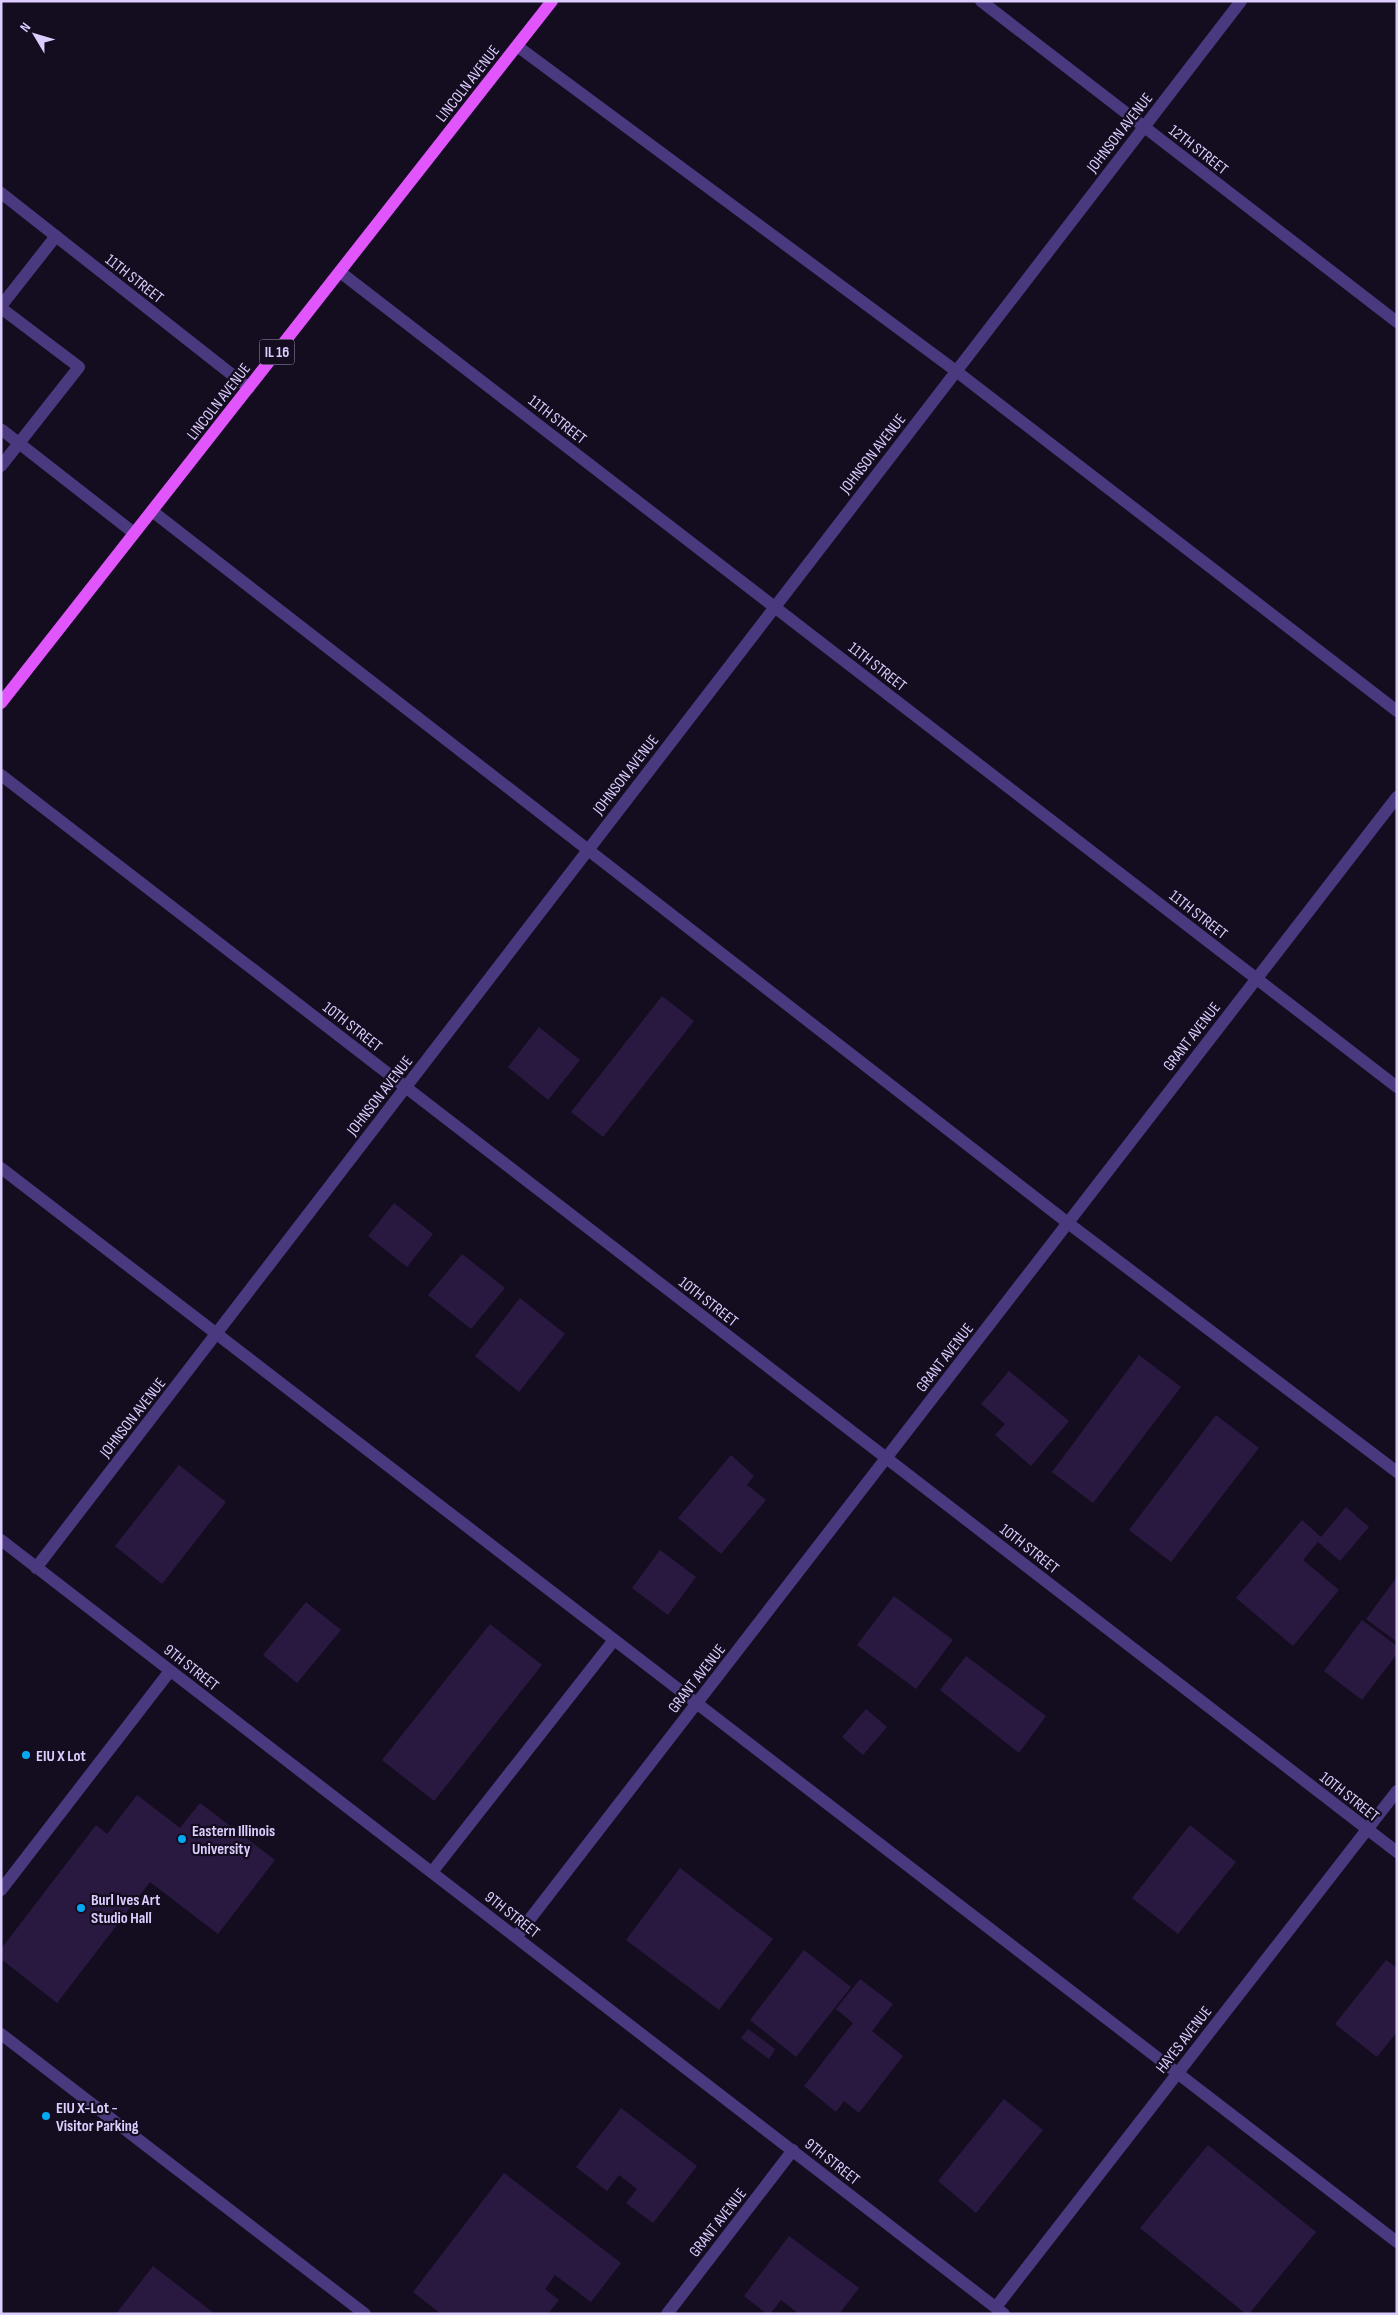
<svg xmlns="http://www.w3.org/2000/svg" width="1398" height="2315" viewBox="0 0 1398 2315" font-family="'Sofia Sans Condensed',sans-serif">
  <style>
    .building { fill: #291940 }
    .lines { fill: none; stroke-linecap: round; stroke-linejoin: round }
    .lane { stroke: #4a397e; stroke-width: 12 }
    .street { stroke: #4a397e; stroke-width: 12 }
    .primary { stroke: #e056fc; stroke-width: 12 }
    .poi-dot { fill: #05a9f2; stroke: #140d20; stroke-width: 2 }
    .labels { text-anchor: middle; stroke-width: 4.5; stroke-linejoin: round; paint-order: stroke }
    .shield { fill: #140d20; stroke: #a193bb; stroke-width: 1 }
    .shield-label { font-size: 15px; font-weight: bold; fill: #ddcdfe }
    .street-label { font-size: 16px; fill: #ddcdfe; stroke: #140d20 }
    .poi-label { font-size: 16px; font-weight: bold; fill: #ddcdfe; stroke: #140d20; text-anchor: start }
  </style>
  <rect width="100%" height="100%" fill="#140d20"/>
  <path class="building" d="M662,996l32,25 -91,116 -32,-25z
    M539,1027l41,33 -32,40 -40,-33z
    M394,1203l39,31 -26,33 -39,-31z
    M462,1254l43,34 -34,41 -43,-34z
    M520,1298l45,36 -46,58 -44,-36z
    M1139,1355l42,32 -88,116 -41,-31z
    M1009,1371l60,50 -38,45 -36,-31 10,-11 -24,-20z
    M1216,1415l43,33 -88,114 -42,-32z
    M731,1455l23,21 -7,9 19,15 -45,54 -43,-36z
    M179,1465l47,37 -64,82 -47,-38z
    M1346,1507l23,20 -29,34 -22,-19 -15,18 36,30 -46,56 -57,-48 66,-78 19,17z
    M660,1550l36,27 -28,38 -36,-27z
    M1397,1577v65l-31,-23z
    M894,1596l59,44 -37,49 -59,-44z
    M306,1602l35,28 -44,53 -34,-28z
    M1362,1620l35,26v8l-35,46 -38,-29z
    M490,1624l52,41 -108,136 -52,-41z
    M966,1656l80,60 -27,37 -79,-63z
    M866,1709l21,18 -24,28 -21,-18z
    M137,1795l43,33 20,-25 75,57 -57,74 -68,-52 -93,121 -56,-44v-10l95,-124 11,9z
    M1190,1825l46,37 -58,72 -46,-36z
    M680,1868l93,71 -54,71 -93,-70z
    M804,1950l47,37 -55,70 -46,-37z
    M1386,1960l11,8v64l-20,25 -42,-33z
    M860,1979l33,25 -21,27 31,25 -44,57 -15,-12 -8,11 -32,-26 49,-63 -17,-14z
    M748,2029l27,20 -6,10 -28,-21z
    M1004,2099l39,31 -67,83 -38,-32z
    M621,2108l76,58 -44,57 -27,-20 11,-14 -18,-14 -12,16 -31,-24z
    M1208,2145l108,87 -67,82h-3l-106,-86z
    M504,2173l117,90 -30,39 -36,-27 -10,14 14,11 -11,14h-107l-28,-22z
    M789,2236l70,52 -20,26h-40l-18,-14 -11,14h-3l-23,-18z
    M153,2266l62,48h-99z"/>
  <g class="lines">
    <path class="lane" d="M517,46l439,325 441,340
      M1,306l55,-70
      M1,308l78,59 -78,99
      M2,430l132,103
      M152,511l916,712 329,249
      M1,1168l1396,1074
      M432,1872l182,-232
      M1,2034l364,280"/>
    <path class="street" d="M981,1l416,321
      M1,193l248,195
      M340,272l1057,815
      M1,775l1396,1077
      M1,1540l1003,774
      M36,1568l1205,-1567
      M1,1890l169,-219
      M516,1937l881,-1140
      M996,2307l401,-516
      M667,2314l126,-164"/>
    <path class="primary" d="M1,703l551,-702"/>
  </g>
  <g class="poi-dot">
    <circle cx="26" cy="1755" r="5"/>
    <circle cx="182" cy="1839" r="5"/>
    <circle cx="81" cy="1908" r="5"/>
    <circle cx="46" cy="2116" r="5"/>
  </g>
  <g class="labels">
    <rect class="shield" x="259.5" y="339.5" width="35" height="25" rx="4"/>
    <g class="shield-label">
      <text x="277" y="357">IL 16</text>
    </g>
    <g class="street-label">
      <text transform="translate(467 83) rotate(-52)" y="6">LINCOLN AVENUE</text>
      <text transform="translate(1119 132) rotate(-52)" y="6">JOHNSON AVENUE</text>
      <text transform="translate(1199 149) rotate(38)" y="6">12TH STREET</text>
      <text transform="translate(135 278) rotate(38)" y="6">11TH STREET</text>
      <text transform="translate(218 401) rotate(-52)" y="6">LINCOLN AVENUE</text>
      <text transform="translate(558 419) rotate(38)" y="6">11TH STREET</text>
      <text transform="translate(872 453) rotate(-52)" y="6">JOHNSON AVENUE</text>
      <text transform="translate(878 666) rotate(38)" y="6">11TH STREET</text>
      <text transform="translate(625 774) rotate(-52)" y="6">JOHNSON AVENUE</text>
      <text transform="translate(1199 914) rotate(38)" y="6">11TH STREET</text>
      <text transform="translate(353 1026) rotate(38)" y="6">10TH STREET</text>
      <text transform="translate(1191 1036) rotate(-52)" y="6">GRANT AVENUE</text>
      <text transform="translate(379 1095) rotate(-52)" y="6">JOHNSON AVENUE</text>
      <text transform="translate(709 1301) rotate(38)" y="6">10TH STREET</text>
      <text transform="translate(944 1357) rotate(-52)" y="6">GRANT AVENUE</text>
      <text transform="translate(132 1417) rotate(-52)" y="6">JOHNSON AVENUE</text>
      <text transform="translate(1030 1548) rotate(38)" y="6">10TH STREET</text>
      <text transform="translate(192 1667) rotate(38)" y="6">9TH STREET</text>
      <text transform="translate(696 1678) rotate(-52)" y="6">GRANT AVENUE</text>
      <text transform="translate(1350 1796) rotate(38)" y="6">10TH STREET</text>
      <text transform="translate(513 1914) rotate(38)" y="6">9TH STREET</text>
      <text transform="translate(1183 2039) rotate(-52)" y="6">HAYES AVENUE</text>
      <text transform="translate(833 2161) rotate(38)" y="6">9TH STREET</text>
      <text transform="translate(717 2222) rotate(-52)" y="6">GRANT AVENUE</text>
    </g>
    <g class="poi-label">
      <text x="36" y="1761">EIU X Lot</text>
      <text x="192" y="1836">Eastern Illinois<tspan x="192" dy="18">University</tspan></text>
      <text x="91" y="1905">Burl Ives Art<tspan x="91" dy="18">Studio Hall</tspan></text>
      <text x="56" y="2113">EIU X-Lot -<tspan x="56" dy="18">Visitor Parking</tspan></text>
    </g>
  </g>
  <rect width="1398" height="2315" fill="none" stroke="#ddcdfe" stroke-width="5"/>
  <g transform="translate(35 35) rotate(308)" stroke="#140d20" stroke-width="4" paint-order="stroke">
  <path d="M0-4L9 19L0 12L-9 19Z" fill="#ddcdfe"/>
  <text y="-8" font-size="14" font-weight="bold" text-anchor="middle" fill="#ddcdfe">N</text>
  </g>
</svg>
